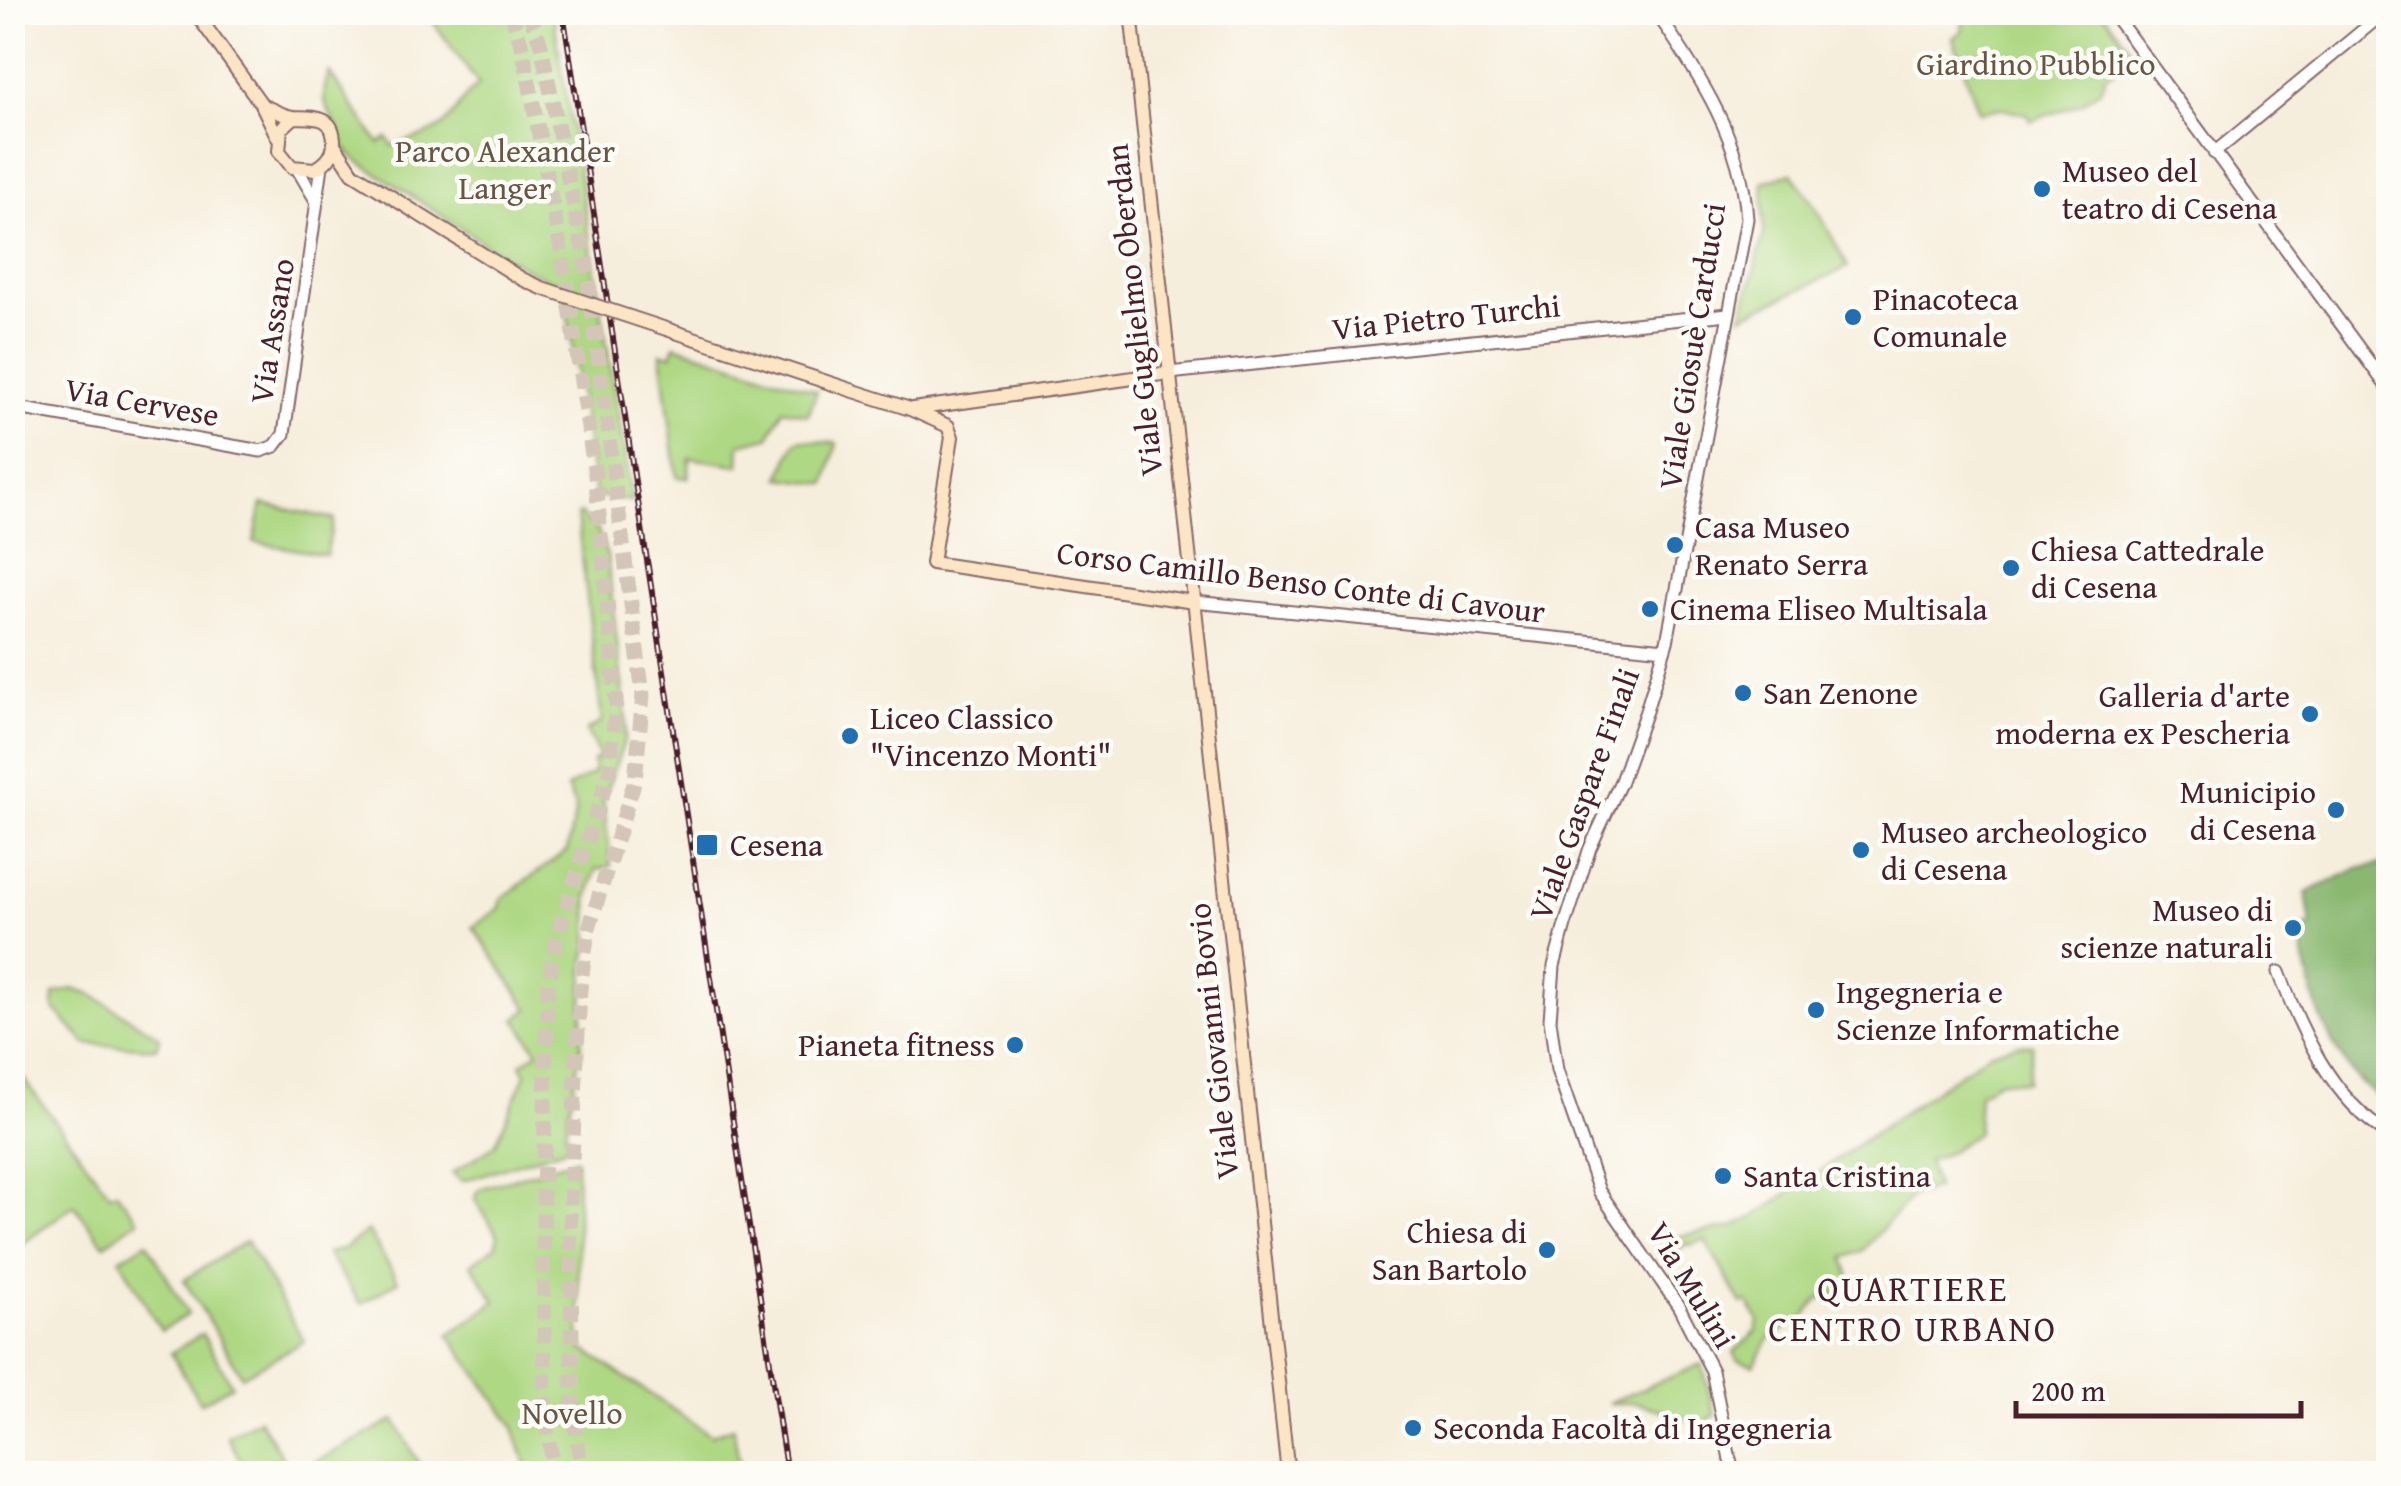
<svg xmlns="http://www.w3.org/2000/svg" width="2401" height="1486" viewBox="0 0 2401 1486" font-family="'Gentium Book Plus',serif">
  <style>
    .green { fill: #aed883; stroke: #7c7c57; stroke-width: 2.5 }
    .forest { fill: #8ab871; stroke: #6a6c4e; stroke-width: 2.5 }
    .lines { fill: none; stroke-linecap: round; stroke-linejoin: round }
    .trunk-tunnel { stroke: #d4c5b9; stroke-width: 15; stroke-dasharray: 15 8; stroke-linecap: butt }
    .tertiary-casing { stroke: #866769; stroke-width: 15 }
    .secondary-casing { stroke: #866769; stroke-width: 16 }
    .tertiary { stroke: #fff; stroke-width: 11 }
    .secondary { stroke: #fce5c4; stroke-width: 12 }
    .rail-casing { stroke: #4a1f2b; stroke-width: 6 }
    .rail { stroke: #fdfcf7; stroke-width: 2.5; stroke-dasharray: 8; stroke-linecap: butt }
    .secondary-bridge-casing { stroke: #866769; stroke-width: 16; stroke-linecap: butt }
    .secondary-bridge { stroke: #fce5c4; stroke-width: 12 }
    .poi-dot { fill: #1f6fb2; stroke: #fdfcf7; stroke-width: 4 }
    .labels { text-anchor: middle; stroke-width: 9; stroke-linejoin: round; paint-order: stroke }
    .park-label { font-size: 32px; fill: #685645; stroke: #fdfcf7 }
    .poi-label { font-size: 32px; fill: #4a1f2b; stroke: #fdfcf7; text-anchor: start }
    .street-label { font-size: 32px; fill: #4a1f2b; stroke: #fdfcf7 }
    .neighbourhood-label { font-size: 35px; letter-spacing: 2.5px; fill: #4a1f2b; stroke: #fdfcf7 }
  </style>
  <rect width="100%" height="100%" fill="#fdfcf7"/>
  <filter id="ink" filterUnits="userSpaceOnUse"><feTurbulence type="fractalNoise" baseFrequency=".01" numOctaves="2"/><feDisplacementMap in="SourceGraphic" scale="20" xChannelSelector="R" yChannelSelector="G"/><feConvolveMatrix kernelMatrix="1 2 1 2 8 2 1 2 1" color-interpolation-filters="sRGB"/></filter>
  <filter id="wash" filterUnits="userSpaceOnUse"><feTurbulence type="fractalNoise" baseFrequency=".0048" numOctaves="4" result="noise"/><feDisplacementMap in="SourceGraphic" scale="40" xChannelSelector="R" yChannelSelector="G"/><feGaussianBlur stdDeviation="2.25" result="paint"/><feColorMatrix in="noise" values="0 0 0 0 0 0 0 0 0 0 0 0 0 0 0 0 0 1.4 0 .05"/><feComposite in="paint" operator="in"/></filter>
  <g filter="url(#wash)">
    <rect width="100%" height="100%" fill="#f6eedc"/>
    <path class="green" d="M427,13h126l79,488 -37,-5 -32,-212 -15,-4 -43,-23 -150,-98c-12,-10 -12,-17 -17,-30 -12,-26 -19,-26 -9,-57l50,71 8,-5 6,8c18,-8 37,-9 53,-23 13,-12 17,-28 33,-38z
      M1964,13h139l33,43 -31,20 -4,13 -21,15 -50,17 -3,-7 -25,-6 -23,4 -26,-74 9,-7z
      M1792,173l27,40 29,54 -106,49 22,-82 -1,-52z
      M675,345l142,46 -9,24 -25,-6 -14,28 -29,7 -1,21 -49,-7 -2,20 -11,-1 -16,-124 10,2z
      M800,440l37,3 -11,41 -46,-6 15,-35z
      M262,504l72,15 -8,36 -72,-13z
      M580,514l18,17 9,25 19,164 -1,19 -22,61 8,66 -15,4 -8,28 1,47 -4,15 -4,86 -16,88 6,2 -3,9 -6,4 -100,32 -10,-8 43,-28 31,-71 -5,-10 17,-12 -22,-33 13,-10 -56,-82 27,-19 1,-9 66,-48 9,-42 -9,-21 27,-15 -1,-12 7,-4 -14,-26 16,-9 -25,-207z
      M72,989l20,6 68,42 -4,11 -70,-4 -32,-35v-15z
      M2017,1044l16,1 -6,36 -27,-1 -21,13 -2,40 -31,21 -18,6 8,28 -23,7 -51,56 -18,7 9,30 -35,11 -14,19 -35,21 -15,26 -16,-5 -4,-8 23,-21 2,-11 -12,-19 -5,3 -37,-64 -14,5 -2,-2 -27,15 -6,-10 22,-7 2,-5 53,-9 21,-10 235,-164z
      M13,1065l97,129 6,-3 22,29 -34,25 -30,-40 -61,46 -1,-131 7,-5 -6,-8z
      M576,1159l4,188 131,88 22,-8 8,46h-212l-16,-48 -64,-90 47,-34 -25,-37 25,-18 2,-11 -23,-35 1,-7 6,-5z
      M368,1231l30,50 -37,23 -34,-50 16,-5z
      M246,1241l58,100 -62,35 -58,-96z
      M147,1242l41,72 -27,17 -41,-72z
      M202,1334l30,51 -32,18 -29,-50z
      M1702,1364l13,51 -12,9 -65,-21h-30z
      M259,1419l33,54h-44l-21,-37z
      M395,1420l29,53h-130z"/>
    <path class="forest" d="M2388,863v242c-61,-42 -77,-106 -89,-176l12,-3 -5,-33 51,-24z"/>
  </g>
  <g filter="url(#ink)">
    <g class="lines">
      <path class="trunk-tunnel" d="M511,12l12,38 41,216 32,216 20,219 -6,69 -52,163 -10,54 -5,208 2,219 9,60
        M529,12l12,33 45,220 57,430 -8,85 -47,151 -8,58 -10,214 3,204 9,67"/>
      <defs>
        <path id="tertiary" d="M1656,12c45,65 86,128 91,207l-80,423 -21,69 -25,70 -31,67 -25,77 -11,41 -4,54 7,50 42,121 80,116 33,64 21,103
          M2112,12l276,376
          M2214,153l171,-141
          M298,170l17,29
          M1169,373l559,-59
          M12,407l249,44 14,-5 9,-12 38,-268
          M1194,602l471,47
          M2279,972c22,59 53,127 109,162"/>
        <path id="secondary" d="M195,12l67,93 16,33
          M1131,12l157,1462
          M262,105c9,4 21,11 31,12 19,1 42,-4 41,27 -1,13 -9,20 -19,25l-23,-2 -13,-16 2,-22 13,-12
          M334,144l19,29
          M854,391l56,18 38,17 4,11 -20,126 262,39
          M913,409l256,-36"/>
      </defs>
      <use href="#tertiary" class="tertiary-casing"/>
      <use href="#secondary" class="secondary-casing"/>
      <use href="#tertiary" class="tertiary"/>
      <use href="#secondary" class="secondary"/>
      <defs>
        <path id="rail" d="M563,12l224,1462"/>
      </defs>
      <use href="#rail" class="rail-casing"/>
      <use href="#rail" class="rail"/>
      <defs>
        <path id="secondary-bridge" d="M353,173l169,106 20,9 312,103"/>
      </defs>
      <use href="#secondary-bridge" class="secondary-bridge-casing"/>
      <use href="#secondary-bridge" class="secondary-bridge"/>
    </g>
  </g>
  <g class="poi-dot">
    <circle cx="2042" cy="189" r="10"/>
    <circle cx="1853" cy="317" r="10"/>
    <circle cx="1675" cy="545" r="10"/>
    <circle cx="2011" cy="568" r="10"/>
    <circle cx="1650" cy="609" r="10"/>
    <circle cx="1743" cy="693" r="10"/>
    <circle cx="2310" cy="714" r="10"/>
    <circle cx="850" cy="736" r="10"/>
    <circle cx="2336" cy="810" r="10"/>
    <rect x="695" y="833" width="24" height="24" rx="5"/>
    <circle cx="1861" cy="850" r="10"/>
    <circle cx="2293" cy="928" r="10"/>
    <circle cx="1816" cy="1010" r="10"/>
    <circle cx="1015" cy="1045" r="10"/>
    <circle cx="1723" cy="1176" r="10"/>
    <circle cx="1547" cy="1250" r="10"/>
    <circle cx="1413" cy="1428" r="10"/>
  </g>
  <g class="labels">
    <g class="park-label">
      <text x="2036" y="75">Giardino Pubblico</text>
      <text x="505" y="162">Parco Alexander<tspan x="505" dy="37">Langer</tspan></text>
      <text x="572" y="1424">Novello</text>
    </g>
    <g class="poi-label">
      <text x="2062" y="182">Museo del<tspan x="2062" dy="37">teatro di Cesena</tspan></text>
      <text x="1873" y="310">Pinacoteca<tspan x="1873" dy="37">Comunale</tspan></text>
      <text x="1695" y="538">Casa Museo<tspan x="1695" dy="37">Renato Serra</tspan></text>
      <text x="2031" y="561">Chiesa Cattedrale<tspan x="2031" dy="37">di Cesena</tspan></text>
      <text x="1670" y="620">Cinema Eliseo Multisala</text>
      <text x="1763" y="704">San Zenone</text>
      <text x="2290" y="707" text-anchor="end">Galleria d'arte<tspan x="2290" dy="37">moderna ex Pescheria</tspan></text>
      <text x="870" y="729">Liceo Classico<tspan x="870" dy="37">"Vincenzo Monti"</tspan></text>
      <text x="2316" y="803" text-anchor="end">Municipio<tspan x="2316" dy="37">di Cesena</tspan></text>
      <text x="1881" y="843">Museo archeologico<tspan x="1881" dy="37">di Cesena</tspan></text>
      <text x="730" y="856">Cesena</text>
      <text x="2273" y="921" text-anchor="end">Museo di<tspan x="2273" dy="37">scienze naturali</tspan></text>
      <text x="1836" y="1003">Ingegneria e<tspan x="1836" dy="37">Scienze Informatiche</tspan></text>
      <text x="995" y="1056" text-anchor="end">Pianeta fitness</text>
      <text x="1743" y="1187">Santa Cristina</text>
      <text x="1527" y="1243" text-anchor="end">Chiesa di<tspan x="1527" dy="37">San Bartolo</tspan></text>
      <text x="1433" y="1439">Seconda Facoltà di Ingegneria</text>
    </g>
    <g class="street-label">
      <text transform="translate(1134 310) rotate(-96)" y="11">Viale Guglielmo Oberdan</text>
      <text transform="translate(1446 317) rotate(-6)" y="11">Via Pietro Turchi</text>
      <text transform="translate(272 331) rotate(-81)" y="11">Via Assano</text>
      <text transform="translate(1692 346) rotate(-81)" y="11">Viale Giosuè Carducci</text>
      <text transform="translate(142 402) rotate(10)" y="11">Via Cervese</text>
      <text transform="translate(1301 582) rotate(7)" y="11">Corso Camillo Benso Conte di Cavour</text>
      <text transform="translate(1584 794) rotate(-70)" y="11">Viale Gaspare Finali</text>
      <text transform="translate(1213 1041) rotate(-96)" y="11">Viale Giovanni Bovio</text>
      <text transform="translate(1692 1285) rotate(59)" y="11">Via Mulini</text>
    </g>
    <g class="neighbourhood-label">
      <text x="1913" y="1301">QUARTIERE<tspan x="1913" dy="40">CENTRO URBANO</tspan></text>
    </g>
  </g>
  <rect width="2401" height="1486" fill="none" stroke="#fdfcf7" stroke-width="50"/>
  <path d="M2016 1401v15h285v-15" fill="none" stroke="#4a1f2b" stroke-width="5"/>
  <text x="2031" y="1401" font-size="30" fill="#4a1f2b" stroke="#fdfcf7" stroke-width="8" paint-order="stroke">200 m</text>
</svg>
